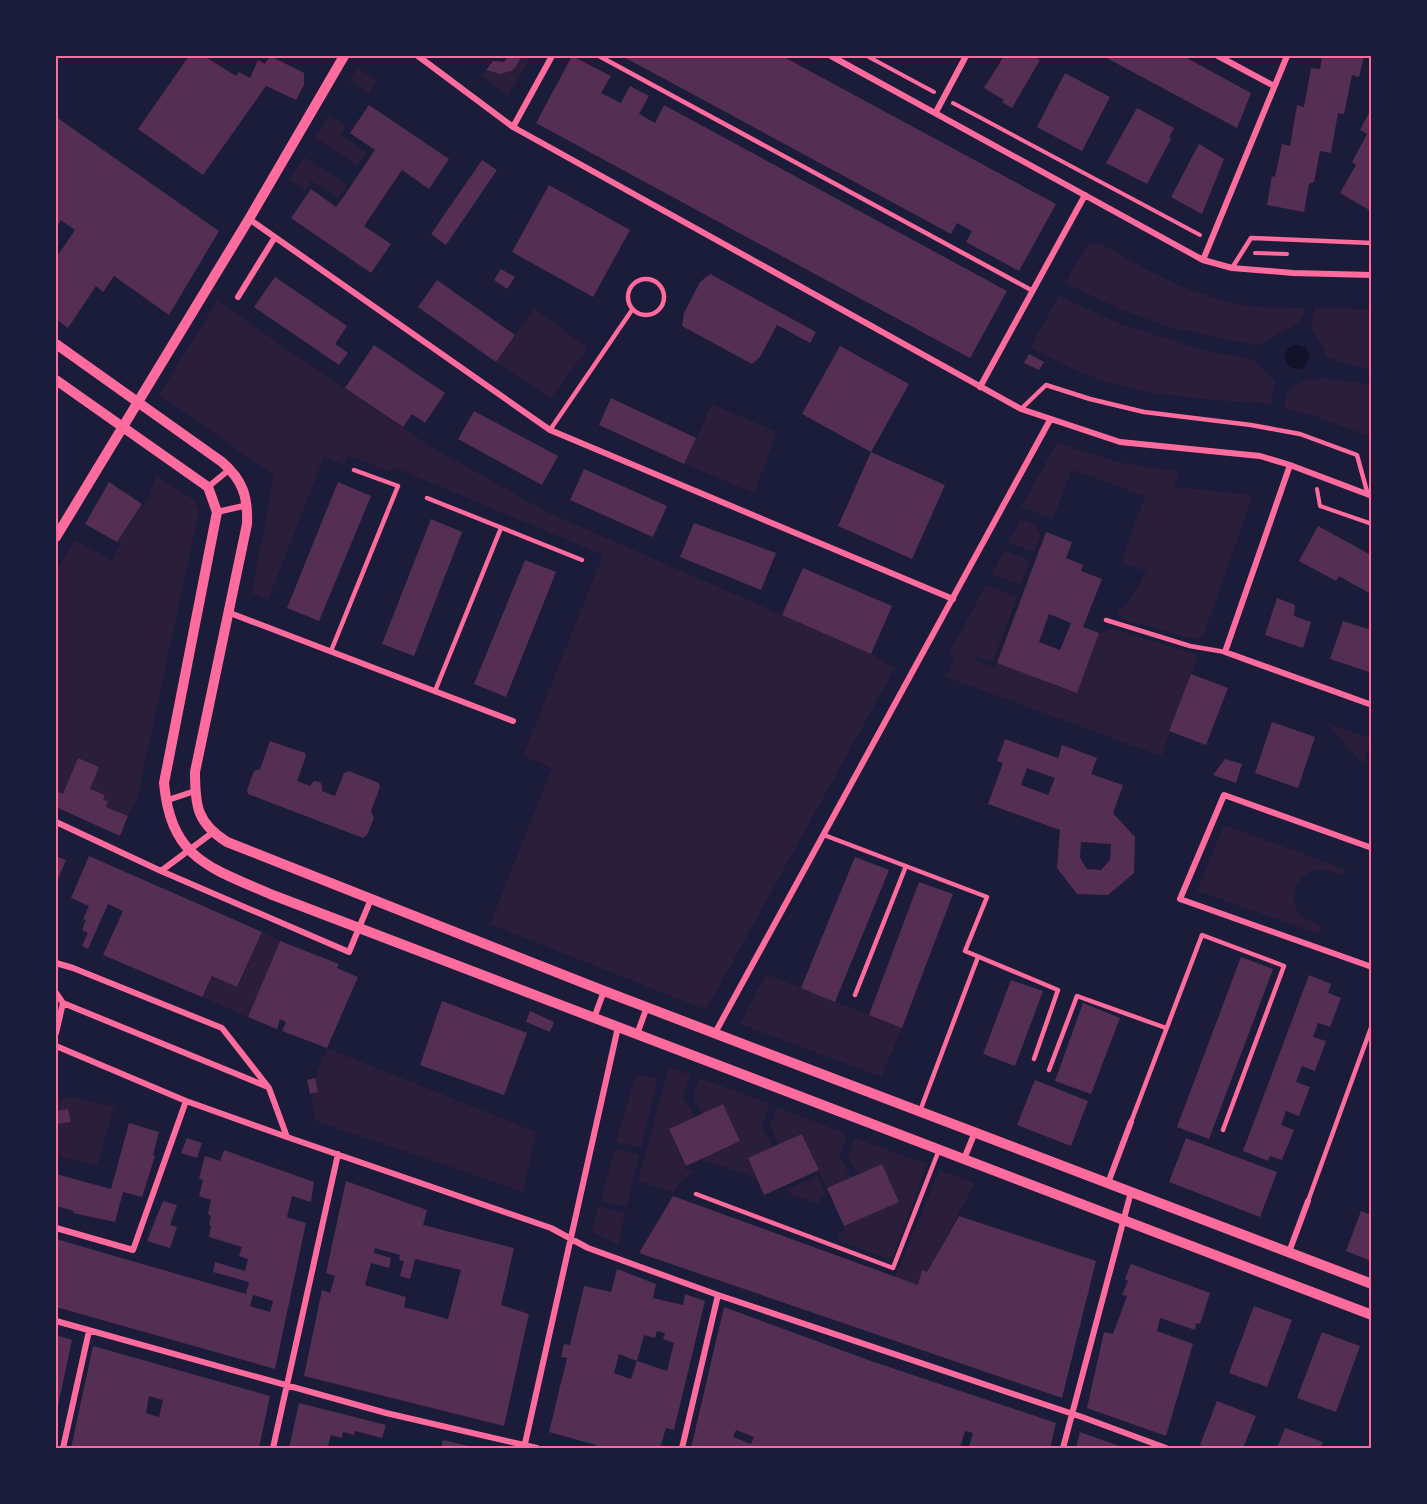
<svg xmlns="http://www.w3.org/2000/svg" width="1427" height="1504" viewBox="0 0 1427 1504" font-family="Helvetica,sans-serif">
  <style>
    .green { fill: #2a1e3b }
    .water { fill: #12122b }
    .building { fill: #542f53; fill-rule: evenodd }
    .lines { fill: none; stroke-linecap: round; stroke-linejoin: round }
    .path { stroke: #ff6b9d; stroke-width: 4 }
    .service { stroke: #ff6b9d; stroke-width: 4.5 }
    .minor { stroke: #ff6b9d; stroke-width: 6 }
    .tertiary { stroke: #ff6b9d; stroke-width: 10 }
    .neatline { fill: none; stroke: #ff6b9d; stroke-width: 2 }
  </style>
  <rect width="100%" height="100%" fill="#1b1b3a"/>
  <path class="green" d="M522,56h10l-24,40 -27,-21 5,-5c15,7 31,3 36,-14z
    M357,68l20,12 -8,14 -20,-13z
    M329,115l17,11 -6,9 27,17 -10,14 -43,-29z
    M304,157l43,28 -9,13 -27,-17 -6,9 -16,-10z
    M1092,242l11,3c48,27 90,52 146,61 18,2 38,1 56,2 -1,5 -2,9 -5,13 -4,5 -34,19 -43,25l-89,-19 -48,-18 -55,-26 19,-33z
    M1059,296l62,28 78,25 55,11 21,22 -4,22c-59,-5 -122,-6 -178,-27 -22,-7 -43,-20 -63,-29z
    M217,301l211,144 119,67 324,142 24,14 -189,342 -216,-86 62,-156 -29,-12 80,-201 -210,-88 -2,5 -42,-16 -5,9 -20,-8 -56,143 -16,-7 22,-118 -115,-80z
    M534,308l54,40 -37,50 -55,-36z
    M1314,308l57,1v61l-43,-12 -16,-30z
    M1325,378l46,7v52l-56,-21 -31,-8c4,-26 17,-27 41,-30z
    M712,404l65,28 -23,61 -70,-29z
    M1057,443l66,20 56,9 -5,15 79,8 -50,141 -8,3 -9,-2 -62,-17 -8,-7 15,-14 15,-28 -25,-8 24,-67 -73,-26 -19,49 -32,-12z
    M156,475l38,25 5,11 -62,289 -9,16 -22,-9 2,-5 -5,-2 2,-5 -15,-6 9,-22 -21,-9 -15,36 -7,-3v-220l19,-31 37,20 9,-16 -4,-2 31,-44z
    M1021,519l18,7 -2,5 4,3 -7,18 -26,-9z
    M1004,550l26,10 -9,25 -29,-11z
    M986,585l31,12 -24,65 -16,-5 -2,3 20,7 2,-4 79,30 23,-60 14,-4 85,26 -37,101 -215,-79 8,-19 -6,-3z
    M1326,723l45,15 -8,26z
    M1224,825l121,44 -3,7c-7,-2 -15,-7 -23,-6 -22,1 -34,29 -18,46 6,5 14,7 21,10l-3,8 -122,-43z
    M262,932l18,9 -32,76 -46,-20 10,-21 26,11z
    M766,974l136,54 -21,49 -141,-53z
    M327,1048l209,84 -13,60 -207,-71 -6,-27 8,-2 -3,-14z
    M669,1067l22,8 -8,21 11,21 -25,12 18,42 4,-2 2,5 -12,7 -7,12 -36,-12z
    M636,1075l22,3 -17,70 -25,-6z
    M700,1078l70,26 -8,22 11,21 -25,12 8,19 -56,-19 40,-18 -17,-37 -21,10c-10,-17 -10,-18 -2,-36z
    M75,1097l39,10 -17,59 -41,-11v-31l15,-2 -3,-13 -10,1 -2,-10z
    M777,1107l70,27 -7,23 11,21 -24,10 -24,-54 -24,11 -9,-19z
    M855,1138l72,26 -34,93 -8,1 -45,-17 -2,-8 6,-2v-5l55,-25 -17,-37 -24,10 -10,-17z
    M615,1149l24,6 -12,52 -26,-6z
    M940,1170l35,13 -48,89 -5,-2 -4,15 -23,-8z
    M818,1176l8,19 -9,8 -27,-9 -2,-5z
    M598,1206l27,7 -7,32 -26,-13z"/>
  <path class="water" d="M1285 357a12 12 0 1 1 24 0a12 12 0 1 1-24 0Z"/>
  <path class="building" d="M189,56h15l32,20 3,-4 11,6 8,-18 7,4 5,-8 34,17v12l-8,15 -30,-14 -63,89 -65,-46z
    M509,56h13l-7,12 -4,3 -11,3 -14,-4 7,-9 11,1z
    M572,56l39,20 -10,17 20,10 9,-17 19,10 -10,18 16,9 9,-18 343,186 -37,67 -434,-235z
    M622,56h160l274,148 -37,67 -53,-29 6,-11 -15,-8 -6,11z
    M1004,56h28l8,4 -28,48 -10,-6 2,-2 -20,-12z
    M1103,56h80l68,37 -14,35z
    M1322,56h42l-5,21 -7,-2 -8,39 -6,-1 -7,40 -11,-2 -6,31 -5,2 -5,28 -37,-7 5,-29 3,1 7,-33 8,2 7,-41 7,2 7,-39 9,1z
    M1065,73l45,24 -28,54 -45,-24z
    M369,105l80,54 -20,30 -27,-19 -38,56 27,18 -20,29 -80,-55 20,-29 25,18 8,-11 31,-46 -25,-17z
    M1137,108l37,20 -5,9 2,2 -24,45 -41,-21z
    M1371,109v102l-31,-18 16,-28 -4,-3 15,-28 -7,-4z
    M56,117l163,114 -50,84 -55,-39 -11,16 -7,-6 -28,42 -12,-9v-61l19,-28 -14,-10 -5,7z
    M1199,144l25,15 -22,55 -31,-17z
    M482,160l15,10 -51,75 -15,-11z
    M549,185l81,45 -37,67 -81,-45z
    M501,269l14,8 -8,12 -13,-9z
    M710,274l106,58 -6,11 -33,-18 -17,32 -8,7 -70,-38 2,-13 16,-31z
    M275,277l72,49 -12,18 13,9 -9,12 -85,-58z
    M437,280l78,55 -19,27 -78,-55z
    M374,345l71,48 -20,30 -13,-9 -9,13 -58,-39z
    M840,346l69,38 -38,68 -69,-38z
    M1029,354l15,8 -5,8 -15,-7z
    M611,398l85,40 -12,26 -85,-39z
    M474,411l84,45 -16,29 -84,-46z
    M871,452l74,33 -33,74 -74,-33z
    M584,469l83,37 -14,31 -83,-37z
    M109,482l33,22 -25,38 -32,-18z
    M338,482l33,14 -52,125 -32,-13z
    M431,519l31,13 -48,124 -32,-12z
    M694,523l82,30 -15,37 -81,-33z
    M1318,526l53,29v39l-32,-18 -3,5 -37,-20z
    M1046,532l26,10 -6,16 17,7 -2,6 21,8 -19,48 16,6 -22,60 -80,-30zM1049,614l22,9 -11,27 -21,-8z
    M525,560l31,12 -50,125 -32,-13z
    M803,568l89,38 -21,48 -89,-39z
    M1277,598l18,7 -1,11 17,6 -8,26 -38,-13z
    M1343,621l28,9v34l-2,8 -39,-13z
    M1191,674l37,14 -22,57 -37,-14z
    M1272,722l43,15 -17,51 -43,-15z
    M1005,739l53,19 4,-13 35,13 -6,16 32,11 -10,28 22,24 -1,36 -26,22 -31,-1 -20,-26 3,-38 -72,-26 15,-41 -6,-2zM1027,768l28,10 -7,17 -27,-10zM1081,842l30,2 -1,16 -9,10 -14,-1 -7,-11z
    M270,741l35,12 1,3 -9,25 13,5 4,-5 6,1 2,3v6l13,5 9,-23 5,-2 30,12 1,4 -9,24 3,7 -7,17 -4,3 -115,-44 -1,-4 7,-19 6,-2z
    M78,758l21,9 -9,22 15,6 -2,5 5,1 -2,6 22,9 -8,20 -64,-29v-16l7,3z
    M1225,759l17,5 -6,19 -23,-8z
    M56,856l10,4 -10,24z
    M89,856l173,76 -25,55 -25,-11 -10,21 -99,-42 20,-44 -15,-7 -20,45 -6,-3 6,-13 -6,-3 4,-10 -3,-1 6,-13 -18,-8z
    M855,857l34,13 -54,132 -34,-14z
    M919,882l34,12 -51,134 -33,-13z
    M280,941l59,23 -2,4 21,9 -31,71 -45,-17 4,-9 -6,-3 -3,10 -29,-12z
    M1241,957l32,12 -64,170 -32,-12z
    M1309,975l22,9 -3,9 13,5 -11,29 -12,-4 -5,14 13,4 -11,30 -13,-5 -6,16 14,5 -11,29 -13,-5 -5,14 13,5 -12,30 -12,-4 -2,5 -25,-10z
    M1011,980l32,11 -28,75 -32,-12z
    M442,1001l85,32 -23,62 -84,-30z
    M1083,1003l37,15 -29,76 -36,-13z
    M530,1011l24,11 -4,10 -24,-10z
    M315,1078l3,14 -8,2 -3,-14z
    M1035,1080l53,21 -17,45 -54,-21z
    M723,1104l17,37 -54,25 -17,-37z
    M68,1109l3,13 -15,2v-13z
    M129,1123l30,9 -6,23 2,1 -13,41 -19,-5 -8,30 -42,-9 1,-2 -18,-5v-32l55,15z
    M802,1134l17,36 -55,25 -16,-37z
    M187,1138l15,5 -5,15 -16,-5z
    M1186,1138l91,34 -17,45 -91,-35z
    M224,1150l90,32 -3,20 -19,-6 -5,21 19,6 -31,146 -219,-62v-68l190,55 3,-12 -36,-10 2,-10 30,9 3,-12 -9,-3 3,-9 -33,-10 2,-11 -2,-1 2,-9 -3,-2 3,-14 -12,-4 4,-16 -4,-2 6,-22 15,5zM253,1295l20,6 -3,11 -20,-6z
    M882,1164l17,38 -55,24 -17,-38z
    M346,1181l81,29 -4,15 91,23 -13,57 28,9 -25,112 -200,-50 18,-86 8,3 5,-17 -9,-3zM375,1248l25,7 -1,5 5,1 -4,15 10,3 5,-20 46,11 -13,49 -44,-12 2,-10 -41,-12 6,-22 18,5 2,-10 -17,-5z
    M673,1196l245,89 4,-15 5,2 32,-56 137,45 -34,137 -423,-145z
    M163,1201l14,4 -7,20 7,2 -7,21 -23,-7z
    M1361,1211l10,4v46l-25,-10z
    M1131,1264l79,29 -10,31 -4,-1 -1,7 -35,-12 -3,13 36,13 -27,92 -79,-28 17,-76 9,2 14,-38 -5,-1 6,-14 -3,-2z
    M617,1269l39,15 -3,14 30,7 2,-11 20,7 -31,129 -8,-2 -6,20h-65l1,-3 -47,-13 18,-74 -6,-1 3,-13 6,1 14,-59 27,6zM657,1331l8,2 -2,6 11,4 -7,28 -30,-10 7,-26 11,3zM619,1354l18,7 -6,18 -17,-6z
    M1254,1306l38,14 -25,67 -38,-14z
    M724,1307l147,54 185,62 -6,25h-81l4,-15 -8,-2 -5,17h-269zM736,1430l18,7 -3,7 -18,-7z
    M1322,1332l38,14 -24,66 -39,-14z
    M56,1335l16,5 -16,75z
    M93,1346l177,50 -11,52h-188zM149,1396l14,4 -4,17 -13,-4z
    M1217,1401l39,15 -13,32h-34l-9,-3z
    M299,1403l87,22 -4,13 -27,-7 -1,4 -11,-3 -1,6 -11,-3 -3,11 8,2h-47z
    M1285,1428l38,14 -3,6h-43z
    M1080,1432l45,16h-49z
    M443,1440l34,8h-36z"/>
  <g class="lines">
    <path class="path" d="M867,56l67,36
      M953,103l247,132
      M1255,253l32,1
      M1317,489l3,17 52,18"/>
    <path class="service" d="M599,56l434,235
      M1232,268l19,-30 121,5
      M628 297a18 18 0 1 1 36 0a18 18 0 1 1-36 0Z
      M1021,409l25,-24 44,14 54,13 107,13 49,9 57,21 11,40
      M550,430l82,-120
      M427,498l155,62
      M1106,620l84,26 35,6
      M331,651l67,-165 -44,-16
      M435,691l66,-163
      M824,835l163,62 -22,54 93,39 -24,69
      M855,995l51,-129
      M1049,1070l28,-74 89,32
      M920,1111l58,-154
      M1131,1122l71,-187 82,31 -61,164
      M696,1194l197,74 46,-118
      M1308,1201l64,-176"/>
    <path class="minor" d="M418,56l95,71 508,282 99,33 140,14 30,9 82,31
      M831,56l372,204 29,8 61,5 79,2
      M1218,56l56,30
      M936,112l30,-56
      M513,127l39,-71
      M249,219l301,211 403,169
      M1203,260l84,-204
      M238,297l37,-60
      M980,387l105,-192
      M1290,465l-65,187 147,53
      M208,487l22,-18
      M217,512l31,-7
      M230,613l283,108
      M165,801l30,-10
      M56,822l105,49 188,81 22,-53
      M1372,848l-148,-53 -44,104 192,68
      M161,871l51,-38
      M56,963l17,5 149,60 47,60 18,49 264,91 37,20 130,47 364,122 84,31
      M56,993l7,10
      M594,1018l10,-27
      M56,1033l7,-30 205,84
      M715,1033l335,-613
      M637,1034l10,-27
      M56,1046l130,55 101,36
      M964,1159l11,-27
      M1108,1183l23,-61
      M56,1228l77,22 53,-149
      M1289,1252l19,-51
      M56,1321l330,92 151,35
      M63,1448l26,-117
      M273,1448l65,-294
      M524,1448l94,-421
      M682,1448l36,-153
      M1063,1448l68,-256"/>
    <path class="tertiary" d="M56,344l166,118c21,18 26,35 25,62l-52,248c0,34 2,51 32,70l377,149 768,293
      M56,380l152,107 9,25 -53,271c7,75 44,84 106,111l1102,421
      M56,537l193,-318 95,-163"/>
  </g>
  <rect width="1427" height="1504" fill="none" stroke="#1b1b3a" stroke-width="114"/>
  <rect x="57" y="57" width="1313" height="1390" class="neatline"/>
</svg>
